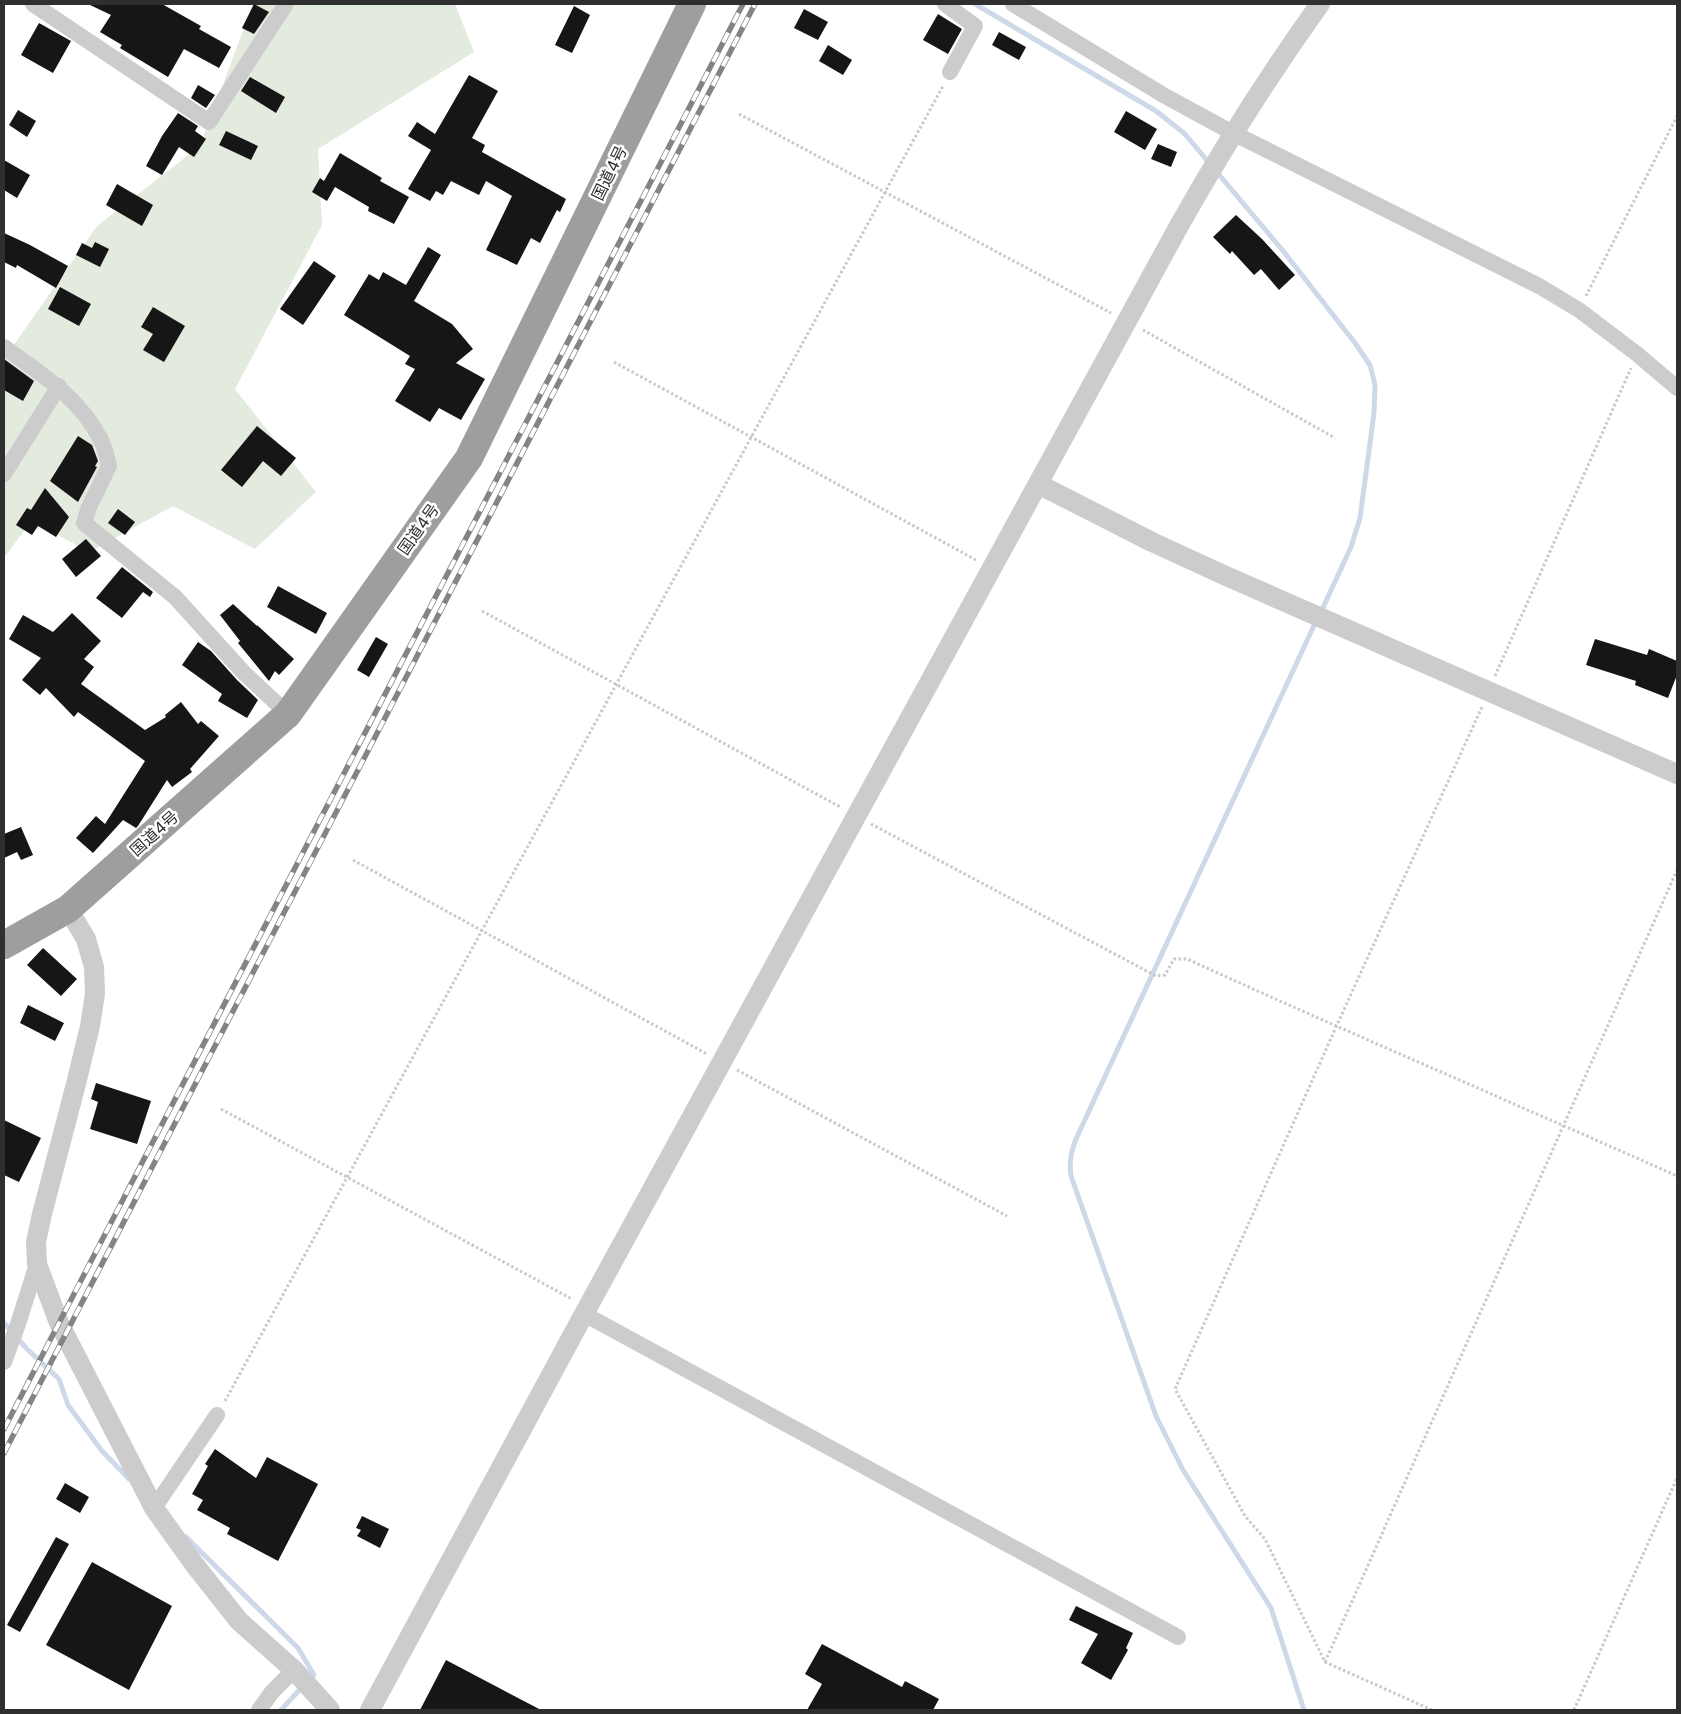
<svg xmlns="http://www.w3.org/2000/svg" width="1681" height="1714" viewBox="0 0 1681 1714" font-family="Inter,'Noto Sans JP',sans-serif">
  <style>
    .green { fill: #e3eade }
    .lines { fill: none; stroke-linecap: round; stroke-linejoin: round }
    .stream { stroke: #cdd9e8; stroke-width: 5 }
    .building { fill: #161616 }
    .path { stroke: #c9c9c9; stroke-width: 3; stroke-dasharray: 2.5 2.5; stroke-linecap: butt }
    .minor { stroke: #ccc; stroke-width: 16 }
    .tertiary { stroke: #ccc; stroke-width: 20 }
    .trunk { stroke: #9e9e9e; stroke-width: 28 }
    .rail-casing { stroke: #848484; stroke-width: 5.5 }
    .rail { stroke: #fff; stroke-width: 4; stroke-dasharray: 11; stroke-linecap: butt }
    .labels { text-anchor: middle; stroke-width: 5; stroke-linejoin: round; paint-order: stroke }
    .street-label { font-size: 16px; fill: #2f2f2f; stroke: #fff }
  </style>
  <rect width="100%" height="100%" fill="#fff"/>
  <path class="green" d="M253,4h202l19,48 -156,97 4,76 -87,164 81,103 -61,57 -82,-43 -83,46 -59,-31 -27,37v-199l93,-133 103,-80z"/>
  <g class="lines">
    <path class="stream" d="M975,4l181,107 29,23 25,30
      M1216,171l68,81 71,91 15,22 5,20 -1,28 -14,105 -9,29 -30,65
      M4,1323l23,26 32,30 9,26 34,46 27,28
      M186,1537l112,111 16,27 -5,5
      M281,1710l22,-24
      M1304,1710l-33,-102 -88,-138 -27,-54 -85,-240c-2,-14 0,-24 5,-37l241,-520"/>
  </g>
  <path class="building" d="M88,4h74l39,22 -2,3 32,18 -12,21 -35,-19 -16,28 -48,-29 2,-3 -22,-13 11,-17z
    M254,4l15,8 -15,22 -12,-6z
    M574,6l16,9 -18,38 -17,-8z
    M804,9l24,13 -10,18 -24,-12z
    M938,14l24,15 -14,25 -25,-14z
    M39,23l32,18 -18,32 -32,-18z
    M999,32l27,15 -7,13 -27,-15z
    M828,45l24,15 -9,15 -24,-14z
    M469,75l29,16 -26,47 13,7 -3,7 84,47 -6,13 -3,-2 -17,33 -9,-5 -14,27 -31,-15 26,-54 -26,-15 -7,14 -28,-14 -8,14 -7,-4 -6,10 -22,-12 23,-39 -23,-14 9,-14 18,12z
    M250,77l35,20 -9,16 -35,-22z
    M198,85l17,10 -9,13 -15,-10z
    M18,110l18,11 -9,16 -18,-12z
    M1126,111l31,18 -12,21 -31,-18z
    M178,113l20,13 -3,5 11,8 -12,18 -15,-10 -17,28 -16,-9 16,-30z
    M226,131l32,15 -7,14 -32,-15z
    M1158,144l19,8 -6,15 -20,-8z
    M340,153l42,25 -2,3 29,16 -15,27 -26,-13 1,-4 -34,-20 -8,14 -15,-9 8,-14 4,3z
    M4,160l26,15 -13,23 -13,-8z
    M117,184l36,21 -11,21 -36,-21z
    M1236,215l26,24 33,36 -16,15 -18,-21 -7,6 -22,-24 -2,3 -17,-17z
    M4,233l26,12 38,21 -12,22 -39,-23 -1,3 -12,-6z
    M95,242l14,7 -9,18 -24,-12 6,-12 10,5z
    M428,247l13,8 -27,46 38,23 21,25 -17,14 29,16 -24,41 -22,-12 -9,14 -35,-21 20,-32 -10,-5 5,-8 -66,-41 25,-41 10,6 4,-8 23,13z
    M314,261l22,15 -33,49 -23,-16z
    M60,287l31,17 -12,22 -31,-17z
    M153,307l32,19 -21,36 -21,-12 10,-16 -12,-7z
    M4,359l30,22 -11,20 -19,-11z
    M257,426l39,32 -15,18 -18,-15 -21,26 -21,-17z
    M78,436l14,9 6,16 -3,5 2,1 -19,35 -28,-21z
    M45,488l24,29 -13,20 -18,-11 -6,9 -16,-10 11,-17 4,2z
    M118,509l17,13 -10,13 -17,-12z
    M86,539l15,17 -25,21 -14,-18z
    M122,567l31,25 -3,5 -7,-5 -21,26 -26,-20z
    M278,586l49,27 -11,21 -49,-27z
    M233,604l24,22v-1l37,34 -15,16 -4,-4 -6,10 -31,-38 2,-2 -20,-26z
    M72,613l29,28 -17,18 10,8 -13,17 64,46 21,-13 -1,-2 16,-13 17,22 3,-3 18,15 -29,33 2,3 -20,15 -5,-7 -29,46 -2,2 -13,-8 -30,33 -17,-15 20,-22 9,8 40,-63 -67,-49 -4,5 -28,-29 -6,7 -18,-15 19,-22 -32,-19 14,-24 30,17z
    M376,637l12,7 -19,33 -12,-7z
    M1595,639l52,16 2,-6 28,12v14l-9,23 -33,-13 1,-4 -50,-16z
    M198,642l13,9 26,29 21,20 -11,18 -29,-17 4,-7 -40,-29z
    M21,827l12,28 -12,5 -4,-8 -13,6v-24z
    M43,948l34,31 -16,17 -34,-31z
    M28,1005l36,18 -9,18 -35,-18z
    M96,1083l55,18 -14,43 -47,-15 8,-27 -7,-3z
    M4,1120l37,18 -22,44 -15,-7z
    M215,1449l41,29 11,-21 51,27 -40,77 -51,-27 3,-6 -33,-18 6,-10 -11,-6 16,-28 -3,-2z
    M65,1483l24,14 -9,16 -24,-14z
    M362,1516l27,13 -9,19 -23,-12 4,-6 -5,-2z
    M56,1537l13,7 -49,88 -13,-7z
    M92,1562l80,44 -43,84 -83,-45z
    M1076,1606l57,27 -7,15 2,2 -17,30 -30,-17 17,-29 -29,-14z
    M822,1644l80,43 3,-6 34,18 -6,11h-126l15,-26 -17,-10z
    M446,1660l95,50h-121z"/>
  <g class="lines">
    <path class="path" d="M739,114l372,199
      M1586,296l91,-180
      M1143,330l192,108
      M614,362l362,198
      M482,611l360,197
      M1495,676l136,-308
      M871,824l285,152 9,-1 9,-16h13c162,74 327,144 490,217
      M353,860l354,194
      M737,1070l270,146
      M221,1109l351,190
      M225,1401l718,-1315
      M1325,1662l352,-792
      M1432,1710l-107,-48 -60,-123 -20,-23 -70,-127 161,-362 146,-320
      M1574,1710l103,-232"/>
    <path class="minor" d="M33,4l176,118 77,-118
      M945,4l30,22 -25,46
      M1013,4l152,92 68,37 306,153 40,24 58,44 40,34
      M4,347c36,26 76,51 97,93 4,8 6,17 8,26l-20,41 -5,16 91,74 69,76 44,41
      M4,474l55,-88
      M584,1314l594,323
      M4,1362l14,-38 19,-60
      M154,1508l63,-93
      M259,1710l13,-18 22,-22"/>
    <path class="tertiary" d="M1038,484l114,58 74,34 451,198
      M68,909l18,30 8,28 1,27 -5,32 -13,54 -35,134 -6,28 1,22 22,59 95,185 40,56 45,57 55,49 36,40
      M370,1710l214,-396 596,-1090c43,-76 89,-149 140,-220"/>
    <path class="trunk" d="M4,945l64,-36 220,-195 181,-256 223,-454"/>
    <defs>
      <path id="rail" d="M4,1429l739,-1425
        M4,1453l751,-1449"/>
    </defs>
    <use href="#rail" class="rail-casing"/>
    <use href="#rail" class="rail"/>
  </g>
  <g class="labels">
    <g class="street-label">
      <text transform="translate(609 173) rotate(-64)" y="6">国道4号</text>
      <text transform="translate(418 529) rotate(-55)" y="6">国道4号</text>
      <text transform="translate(154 833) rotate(-42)" y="6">国道4号</text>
    </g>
  </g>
  <rect width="1681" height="1714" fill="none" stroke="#2f2f2f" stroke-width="10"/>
</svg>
